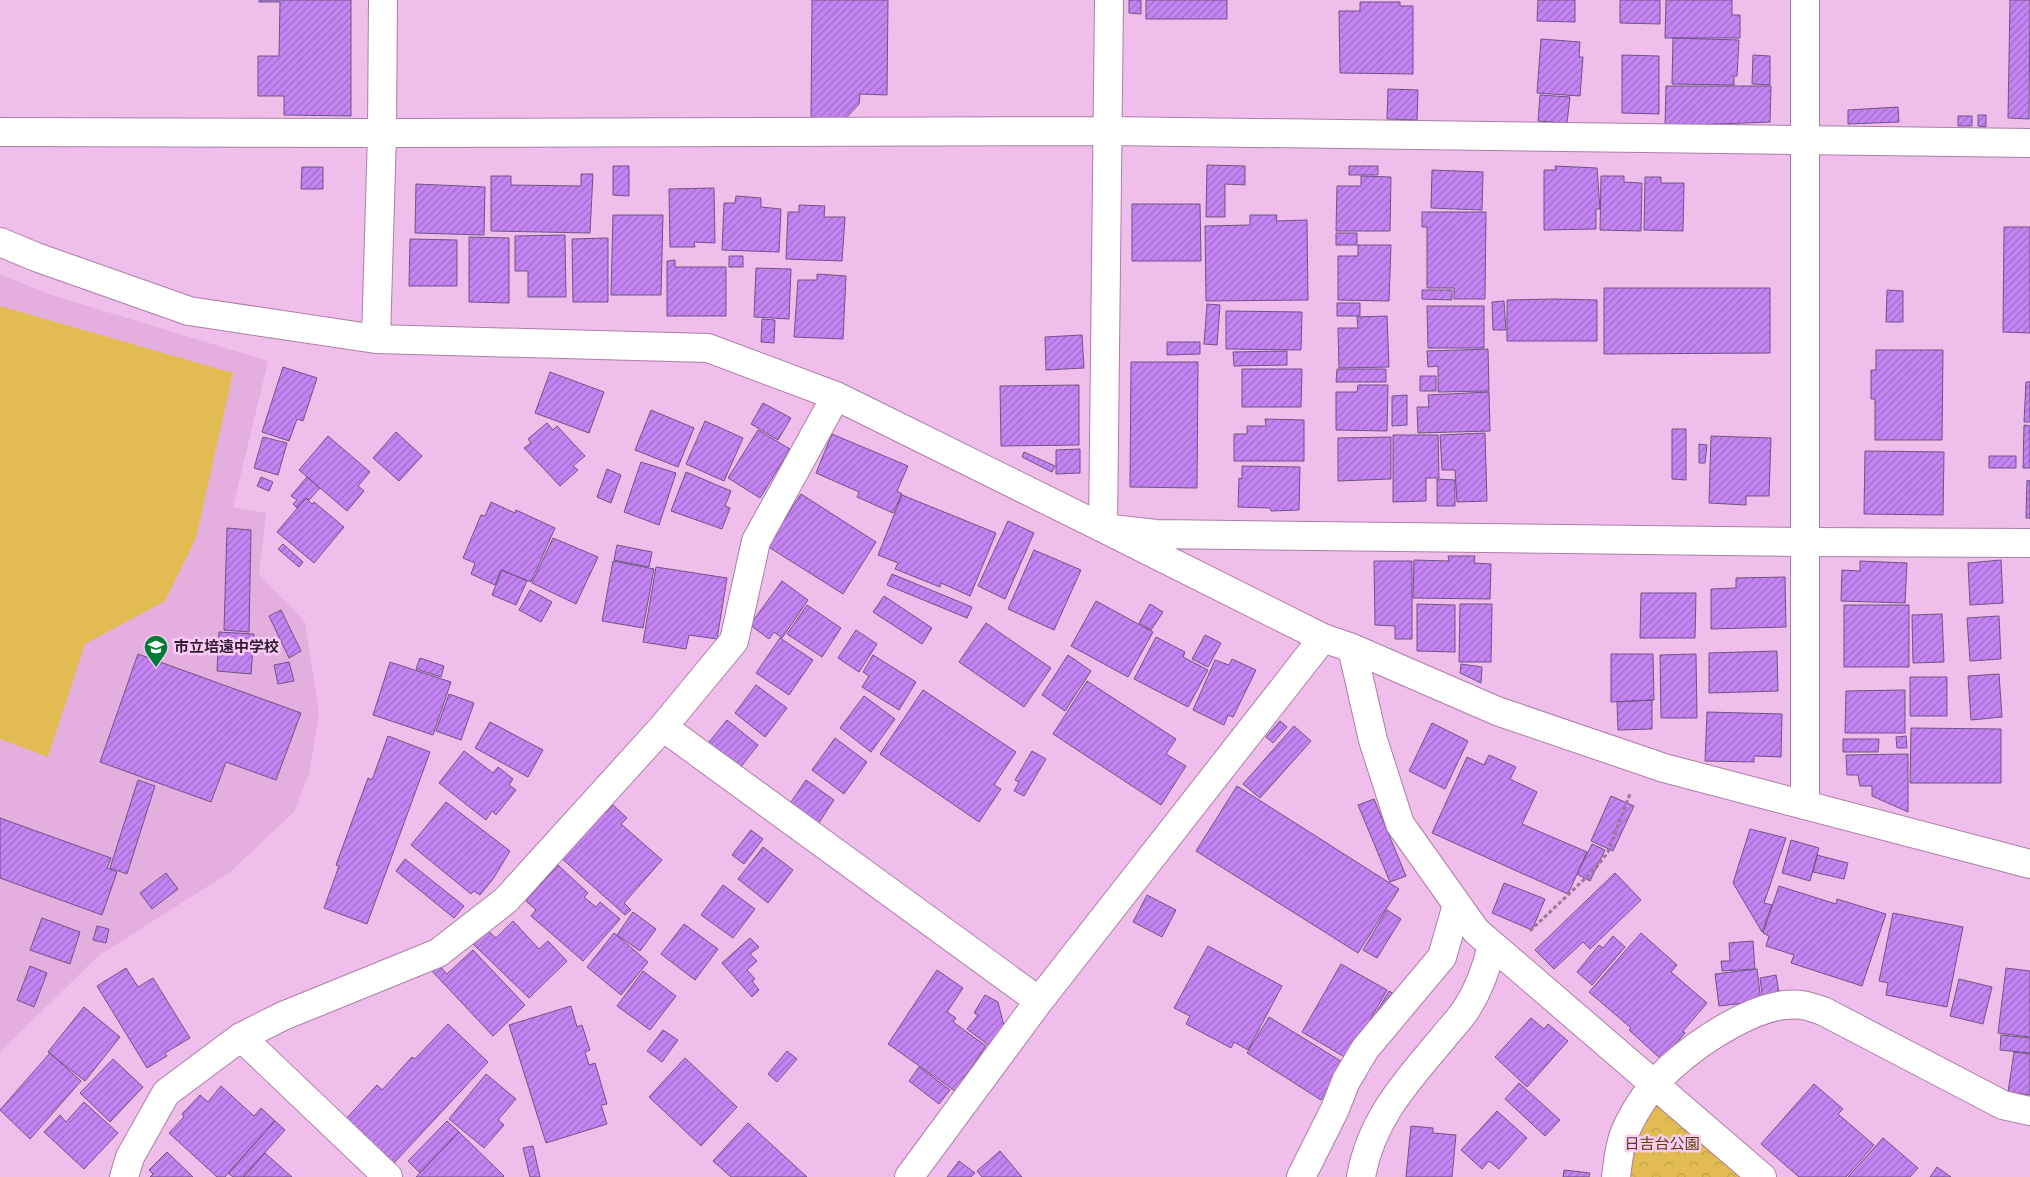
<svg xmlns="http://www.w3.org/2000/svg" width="2030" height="1177" viewBox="0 0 2030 1177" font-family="'DM Sans','Noto Sans JP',sans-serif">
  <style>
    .built { fill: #e4aedf }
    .park { fill: url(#park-crowns) }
    .pitch { fill: #e2bc52 }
    .building { fill: url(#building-hatch); stroke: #6f5484 }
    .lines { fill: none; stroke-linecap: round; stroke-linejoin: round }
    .minor-casing { stroke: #ad7ea8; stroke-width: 30 }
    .tertiary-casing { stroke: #ad7ea8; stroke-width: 30 }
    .path { stroke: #9b7798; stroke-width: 3; stroke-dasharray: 4 2.5; stroke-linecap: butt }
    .minor { stroke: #fff; stroke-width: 28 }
    .tertiary { stroke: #fff; stroke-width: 28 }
    .labels { text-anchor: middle; stroke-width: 5; stroke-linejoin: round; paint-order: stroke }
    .poi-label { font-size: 15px; font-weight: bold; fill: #301e2f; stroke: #fdcbf8; text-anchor: start }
    .park-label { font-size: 15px; fill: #554200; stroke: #fdcbf8 }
  </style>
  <defs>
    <pattern id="park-crowns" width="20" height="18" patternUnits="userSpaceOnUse" patternTransform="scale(1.25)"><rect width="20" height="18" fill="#e2bc52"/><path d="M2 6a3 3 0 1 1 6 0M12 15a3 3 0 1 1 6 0" fill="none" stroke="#c2a148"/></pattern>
    <pattern id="building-hatch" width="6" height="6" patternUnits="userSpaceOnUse" patternTransform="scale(1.25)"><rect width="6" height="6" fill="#c584f4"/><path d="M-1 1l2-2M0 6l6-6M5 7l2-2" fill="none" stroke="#a06bc6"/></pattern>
  </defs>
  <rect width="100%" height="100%" fill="#f0beeb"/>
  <path class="built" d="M0,274l48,20 220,67 -35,146 33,6 -7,62 46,47 14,92 -10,60 -15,38 -64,60 -132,84 -98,96z"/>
  <path class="park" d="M1657,1094l97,83h-133l1,-7z"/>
  <path class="pitch" d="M0,306l233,67 -37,165 -31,63 -80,43 -37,113 -48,-18z"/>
  <path class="building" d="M259,0h92v116l-67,-1v-19h-26v-40h21l1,-54h-21z
    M812,0h76l-1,95 -27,-1 -1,10 -15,16 -33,-1z
    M1129,0h12v14l-12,-1z
    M1146,0h81v19h-81z
    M1538,0h37v22l-38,-1z
    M1620,0h40v24l-40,-1z
    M1666,0h66v15h8v23h-75z
    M2010,0h20l-1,119 -21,-1z
    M1360,2h40v4h13v68l-73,-1 -1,-62h21z
    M1673,38l66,2 -2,36h-3v9l-62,-1z
    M1541,39l39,3 -1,15h4l-3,39 -43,-3z
    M1622,55l37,1v58l-37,-1z
    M1753,55l17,1v29l-18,-1z
    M1666,86h105l-1,36 -105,4z
    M1388,89l30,1 -1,30 -30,-1z
    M1540,95l30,2 -3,26 -29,-2z
    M1898,107l1,15 -51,2v-14z
    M1978,115h8v12l-8,-1z
    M1958,116h14v10h-14z
    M1207,165l38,1v19l-20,-1v33h-19z
    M613,166h16v30l-16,-1z
    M1349,166h29v9h-29z
    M1555,166l42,2 3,41h-4v20l-52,1v-60h12z
    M302,167h21v22h-22z
    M1432,170l51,2 -1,38 -51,-2z
    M581,174h12l-3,59 -99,-2v-55h20v9l70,1z
    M1361,176l30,1 -1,54h-54l1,-45h24z
    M1601,176h23v6l18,1 -1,48 -41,-1z
    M1645,177h16v6h23l-1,48 -39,-1z
    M416,184l69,3 -1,48 -69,-2z
    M714,188l1,55 -21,-1 1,5h-25l-1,-58z
    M736,196l25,2v9l20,2 -2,43 -57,-2 2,-47h11z
    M1132,204h68l1,57h-69z
    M799,205l26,1 -1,11h21l-3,44 -56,-2 2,-47h11z
    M1422,212h64l-1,87h-31v-11h-27v-61h-5z
    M613,215h50l-2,80h-50z
    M1250,215h27l-1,6 31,-1 1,80 -102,1 -1,-75 45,-1z
    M2004,227h26v106l-27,-1z
    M1336,233h21v12h-21z
    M565,235l1,62h-38v-26h-13v-35z
    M469,237l40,1v65l-40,-1z
    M608,238v64h-35l-1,-63z
    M410,239l47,1v46h-48z
    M1358,245h33l-2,56 -51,-1v-44h20z
    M729,256h14v11h-14z
    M675,260v7h51v49h-59v-55z
    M756,268l35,1 -2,50 -35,-2z
    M817,274l29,2 -3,63 -49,-2 4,-57h19z
    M1604,288h166v65l-166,1z
    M1422,290h30v10l-30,-1z
    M1887,290l16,1v31h-17z
    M1554,299l43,1v41h-90v-41z
    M1504,301l2,29h-13l-1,-28z
    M1337,303h23v13h-23z
    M1207,304l13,1 -3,40 -13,-1z
    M1427,306h57v42h-56z
    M1226,311l76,1 -1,38 -75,-1z
    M1387,316l2,51 -50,1 -1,-40h20l-1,-11z
    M762,319l13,1 -1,23 -13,-1z
    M1082,335l2,33 -38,2 -1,-33z
    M1167,342h33v12l-33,1z
    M1488,349l1,42 -51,1v-26l-10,1 -1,-16z
    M1876,350h67l-1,90h-67v-41h-4v-29h5z
    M1287,351v14l-53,1 -1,-14z
    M1131,362h67l-1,126 -67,-1z
    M283,367l34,11 -14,43 -6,-2 -8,22 -27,-9z
    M1242,369h60l-1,38h-59z
    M1337,369h49v13h-50z
    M550,372l54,20 -15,41 -54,-20z
    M1420,376h16v15h-16z
    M2026,382h4v40h-6z
    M1079,385v60l-78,1 -1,-60z
    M1358,385h30l-1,46 -51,-1v-38h21z
    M1489,392l1,39 -72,2 -1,-26h12l-1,-12z
    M1407,395v30l-15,1v-30z
    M763,403l28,15 -13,22 -27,-16z
    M651,410l43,18 -16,39 -43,-17z
    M1265,419l39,1v41h-70v-27h13v-8h19z
    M705,421l38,17 -19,43 -38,-17z
    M547,423l6,7 4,-4 28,30 -12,10 5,4 -18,16 -36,-38 7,-5 -3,-4z
    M2024,425l6,1v42h-7z
    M1672,429h14v51l-14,-1z
    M758,430l32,19 -30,49 -32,-20z
    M396,432l26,24 -23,25 -26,-23z
    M1485,433l2,68 -30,1 -2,-32h-13l-2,-35z
    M832,434l76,32 -11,25 5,3 -9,19 -36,-16 2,-5 -43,-19z
    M1393,435h45l1,43h-13v23l-33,1z
    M328,436l42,36 -12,14 6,5 -17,20 -48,-41z
    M1711,436l60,2 -2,58h-23v9l-37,-2z
    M263,437l24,6 -9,32 -24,-7z
    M1391,437v42l-53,2v-43z
    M1699,444l8,1 -2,18h-6z
    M1080,449v24l-24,1v-24z
    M1865,451l79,1 -1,63 -79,-1z
    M1024,452l31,14 -3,6 -30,-15z
    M1989,456h27v12h-27z
    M641,462l35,11 -17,52 -35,-13z
    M1242,466l58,1 -1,43 -28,1 -1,-3 -32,-1 1,-29 3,1z
    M607,469l14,6 -10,28 -14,-6z
    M686,472l45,19 -6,15 5,2 -8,21 -51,-18z
    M261,477l12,5 -4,9 -12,-5z
    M307,477l13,11 -11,12 -3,-2 -9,10 -4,-4 4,-4 -6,-4z
    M1437,479l18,1v26h-18z
    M2027,480l3,1v37h-4z
    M801,494l75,48 -33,52 -76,-48z
    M902,495l94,38 -26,63 -29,-13 -1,4 -45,-18 3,-6 -20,-8z
    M306,498l6,6 2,-2 30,25 -30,36 -37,-31z
    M491,502l24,11 1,-3 39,18 -24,54 -30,-12 -6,15 -24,-11 4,-11 -12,-5 18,-43 4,1z
    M1008,521l26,12 -29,66 -27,-13z
    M227,528l24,2 -2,102 -25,-2z
    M553,538l45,19 -22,47 -44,-21z
    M283,544l20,18 -4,5 -21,-18z
    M617,545l35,7 -3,15 -35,-7z
    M1034,550l47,20 -27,60 -46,-21z
    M1448,556h27l-1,7 17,1 -1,35 -77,-1 1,-38 35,1z
    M2001,560l2,43 -33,2 -2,-42z
    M613,561l41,8 -11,59 -41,-7z
    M1374,561h38v78h-17v-13l-20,-1z
    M1860,561l47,2 -2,40 -64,-2 1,-31 18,1z
    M656,567l71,11 -10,61 -28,-4 -3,14 -43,-7z
    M502,570l25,11 -11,24 -24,-10z
    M892,574l80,33 -5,11 -80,-33z
    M1785,577l1,50 -75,2v-40l25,-1v-10z
    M782,581l26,19 -26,38 -8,-6 -5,7 -19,-14z
    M530,590l22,12 -11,20 -22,-12z
    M1641,593h55l-1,45h-55z
    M884,596l48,32 -10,16 -49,-32z
    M1096,601l57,31 -25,45 -57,-31z
    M1150,604l13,8 -12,18 -12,-7z
    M1417,604l38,1v47l-38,-1z
    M1460,604h32l-1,58h-32z
    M807,605l34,23 -19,29 -35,-23z
    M1844,605h65v62h-65z
    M281,610l20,41 -12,7 -20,-42z
    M1942,614l2,48 -31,1 -1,-48z
    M1999,616l2,43 -31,2 -3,-43z
    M986,623l65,45 -27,39 -65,-45z
    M856,630l21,14 -18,28 -21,-14z
    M219,632l35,2 -3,40 -34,-3z
    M1205,635l16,8 -13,24 -16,-8z
    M1156,637l29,15 -2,5 25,13 -20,37 -54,-28z
    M780,638l33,22 -24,35 -33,-22z
    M1777,651l1,40 -69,2v-40z
    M138,654l163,59 -25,67 -50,-18 -15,40 -111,-40z
    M1611,654h42l1,46 -43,2z
    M1696,654l1,64h-36l-1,-63z
    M873,655l43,27 -17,28 -37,-23 7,-11 -6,-4z
    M1068,655l23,16 -26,40 -23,-16z
    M420,658l24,8 -3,11 -25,-8z
    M1232,659l24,11 -23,47 -5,-2 -4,10 -31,-15 22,-50 14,5z
    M289,662l5,19 -16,3 -4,-19z
    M390,662l61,20 -18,53 -60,-20z
    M1461,664l21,3 -1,16 -21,-10z
    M1999,674l3,43 -31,3 -3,-44z
    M1910,677h37v39h-37z
    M1087,681l89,58 -10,15 20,12 -25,39 -108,-71z
    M756,685l31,23 -22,29 -30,-24z
    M923,690l93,62 -22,33 7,4 -22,33 -99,-68z
    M1905,690v43h-60l1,-42z
    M449,694l25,9 -13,37 -25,-9z
    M864,696l31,23 -24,33 -31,-24z
    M1652,700v29l-34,1 -1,-28z
    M1707,712l75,2 -1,43 -27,-1v6l-49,-1z
    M727,720l31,25 -22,28 -31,-26z
    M1280,721l7,6 -14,16 -7,-6z
    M490,722l53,28 -15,27 -53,-29z
    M1432,723l36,18 -23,48 -36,-18z
    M1294,726l17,15 -51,57 -17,-14z
    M1911,728l90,1v54h-91z
    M388,736l42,16 -63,172 -43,-16 15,-42 -3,-1 32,-87 4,2z
    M1906,736l1,12h-10l-1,-11z
    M835,738l32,24 -23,32 -32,-24z
    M1843,739h36l-1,13h-35z
    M464,751l29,22 5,-6 15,12 -4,6 7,5 -20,25 -4,-4 -6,9 -47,-37z
    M1032,751l14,8 -22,37 -10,-5 5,-9 -4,-2z
    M1908,754v58l-36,-16v-10h-12l-2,-11h-11l-1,-20z
    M1489,755l27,12 -6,12 27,13 -15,32 65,28 -19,42 -136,-61 35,-76 17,8z
    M138,780l17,6 -28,88 -17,-6z
    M806,780l28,20 -18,27 -29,-19z
    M1237,786l162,103 -41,64 -162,-102z
    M1611,796l23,10 -21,45 -22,-10z
    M1374,799l32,77 -16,6 -32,-77z
    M446,802l64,49 -17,28 -13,16 -6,-4 -3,3 -60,-49z
    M613,805l14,13 -6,6 41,36 -38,43 7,7 -6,5 -66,-59 42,-48 5,5z
    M0,818l111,40 -4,10 10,4 -15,43 -102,-37z
    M1750,829l36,9 -22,65 8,2 -10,27 -29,-49z
    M751,830l12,9 -19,25 -12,-9z
    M1791,840l28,8 -9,33 -28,-8z
    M1592,844l13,6 -15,31 -13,-7z
    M763,847l30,23 -25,33 -30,-24z
    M1817,855l31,8 -4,16 -31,-7z
    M405,859l59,47 -10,12 -58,-47z
    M558,865l30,28 -4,4 12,10 4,-5 20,17 -37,42 -52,-45 5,-6 -10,-9z
    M166,873l12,16 -26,20 -12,-16z
    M1615,873l26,27 -51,49 -7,-7 -29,27 -19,-19z
    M1504,883l41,16 -13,31 -40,-17z
    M723,885l32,24 -22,29 -32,-23z
    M1779,886l57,18 1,-5 49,15 -24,72 -71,-23 3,-8 -28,-9 3,-10 -6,-3z
    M1147,895l29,15 -14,27 -29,-15z
    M1387,910l14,9 -24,39 -14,-8z
    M633,912l23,17 -16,22 -23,-16z
    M1893,913l70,14 -16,80 -61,-12 2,-12 -9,-2z
    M42,918l38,14 -10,32 -40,-14z
    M513,921l26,28 9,-8 19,20 -38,37 -57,-55 14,-14 10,9z
    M684,924l34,25 -23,31 -34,-26z
    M97,926l12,3 -3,14 -13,-3z
    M614,933l34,29 -27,33 -34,-28z
    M1641,933l36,32 -6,7 36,31 -24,28 2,2 -23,27 -33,-30 2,-2 -42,-36z
    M1613,936l12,11 -33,38 -15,-13 22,-27 4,3z
    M750,938l9,9 -9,7 7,7 -10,9 8,9 -3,2 7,9 -7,7 -30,-34z
    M1753,941l2,28 -33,2 -1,-10h9l-1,-18z
    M1208,946l74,40 -34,64 -14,-8 -3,6 -45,-24 4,-8 -16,-8z
    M473,950l52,55 -32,31 -62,-66 6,-7 10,11z
    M1341,964l46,26 -39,69 -46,-27z
    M30,966l17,7 -13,34 -17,-7z
    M126,968l12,19 15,-9 37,60 -25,15 2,3 -20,12 -50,-82z
    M2006,968l24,3v66l-32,-4z
    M1757,969l4,32 -42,5 -4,-32z
    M937,970l26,18 -16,24 9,6 -3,4 33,24 -31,45 -67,-47z
    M643,971l33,25 -26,34 -33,-24z
    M1776,975l4,23 -17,3 -3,-23z
    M1959,979l33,8 -9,37 -33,-8z
    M1389,991l10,6 -29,26z
    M985,995l13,7 7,28 -13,18 -25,-19 11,-14 -4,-2z
    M571,1006l6,21 5,-2 8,25 -5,2 4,13 6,-2 12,41 -6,1 6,19 -61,19 -37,-118z
    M84,1007l36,30 -35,44 -37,-29z
    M1269,1017l75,46 -23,37 -74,-47z
    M1531,1018l13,11 4,-5 20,17 -41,46 -32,-30z
    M448,1024l40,38 -95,102 -48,-44 32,-35 5,5 30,-33 3,2z
    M663,1030l15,10 -16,22 -15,-11z
    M2001,1035l29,3v15l-30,-3z
    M787,1051l10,8 -20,23 -9,-8z
    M2014,1052l16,2v41l-22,-3z
    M50,1053l31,28 -51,58 -30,-29z
    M685,1058l52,49 -36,39 -52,-49z
    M113,1059l30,28 -33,35 -30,-29z
    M919,1067l31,23 -11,14 -30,-23z
    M486,1074l30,25 -18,21 6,5 -20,23 -35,-29z
    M1519,1083l41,37 -15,16 -40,-37z
    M1814,1084l29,25 -5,5 36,31 -28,32h-47l-38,-33z
    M221,1086l33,30 7,-8 14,13 -50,56h-8l-48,-44 15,-16 -2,-3 18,-19 8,7z
    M84,1102l34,31 -34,36 -40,-37 16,-17 6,7z
    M1497,1111l30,27 -28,31 -10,-8 -7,8 -21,-19z
    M275,1121l10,9 -42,47h-10l-5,-4z
    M447,1121l12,11 -39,41 -12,-12z
    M748,1123l59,54h-76l-18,-16z
    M1411,1126l22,2v5l23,2 -4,42h-46z
    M459,1132l45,44 -1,1h-87z
    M1883,1138l35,30 -8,9h-62z
    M533,1146l7,31h-10l-7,-29z
    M1000,1151l22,26h-40l-5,-6z
    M167,1152l26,25h-43l3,-3 -4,-4z
    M265,1153l27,24h-48z
    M959,1161l16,12 -4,4h-24z
    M1937,1167l14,10h-21z
    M1564,1170l26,3 -1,4h-26z"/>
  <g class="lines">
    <defs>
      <path id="minor" d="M1109,0l-6,528 220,110 29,10 145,63 167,57 366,96
        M0,132l382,1 725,-2 923,12
        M0,242l36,15 153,54 187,28 332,9 128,48 267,132 53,6 649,8 225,1
        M376,339l6,-206 1,-133
        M1352,648l21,92 27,84 76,107 286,246
        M663,727l376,274
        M241,1037l147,140
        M124,1177l6,-20 36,-64 75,-56 42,-21 155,-63 68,-53 157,-173 71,-86 22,-100 80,-145
        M909,1177l130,-176 284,-363
        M1301,1177l34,-68 11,-28 19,-32 77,-92 15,-52
        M1361,1177c10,-58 46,-96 82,-139 8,-10 17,-19 24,-30 12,-19 20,-41 25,-63
        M1616,1177c2,-15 3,-31 9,-45 10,-23 27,-47 46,-65 29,-26 90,-68 131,-62 7,1 14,4 21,6l180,94 27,6"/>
      <path id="tertiary" d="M1805,0v805"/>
    </defs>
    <use href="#minor" class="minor-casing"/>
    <use href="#tertiary" class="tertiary-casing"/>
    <path class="path" d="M1530,931l65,-62 13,-17 22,-58"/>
    <use href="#minor" class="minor"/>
    <use href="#tertiary" class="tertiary"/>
  </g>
  <defs>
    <symbol id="school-pin" viewBox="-11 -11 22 30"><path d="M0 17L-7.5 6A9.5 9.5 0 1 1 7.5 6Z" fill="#007d35" stroke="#fdcbf8"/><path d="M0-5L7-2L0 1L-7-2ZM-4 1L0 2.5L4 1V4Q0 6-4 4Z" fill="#fff"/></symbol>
  </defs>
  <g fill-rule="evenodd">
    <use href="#school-pin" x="142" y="633" width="28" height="38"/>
  </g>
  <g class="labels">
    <g class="poi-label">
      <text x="174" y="652">市立培遠中学校</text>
    </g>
    <g class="park-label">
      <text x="1662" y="1149">日吉台公園</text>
    </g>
  </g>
</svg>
